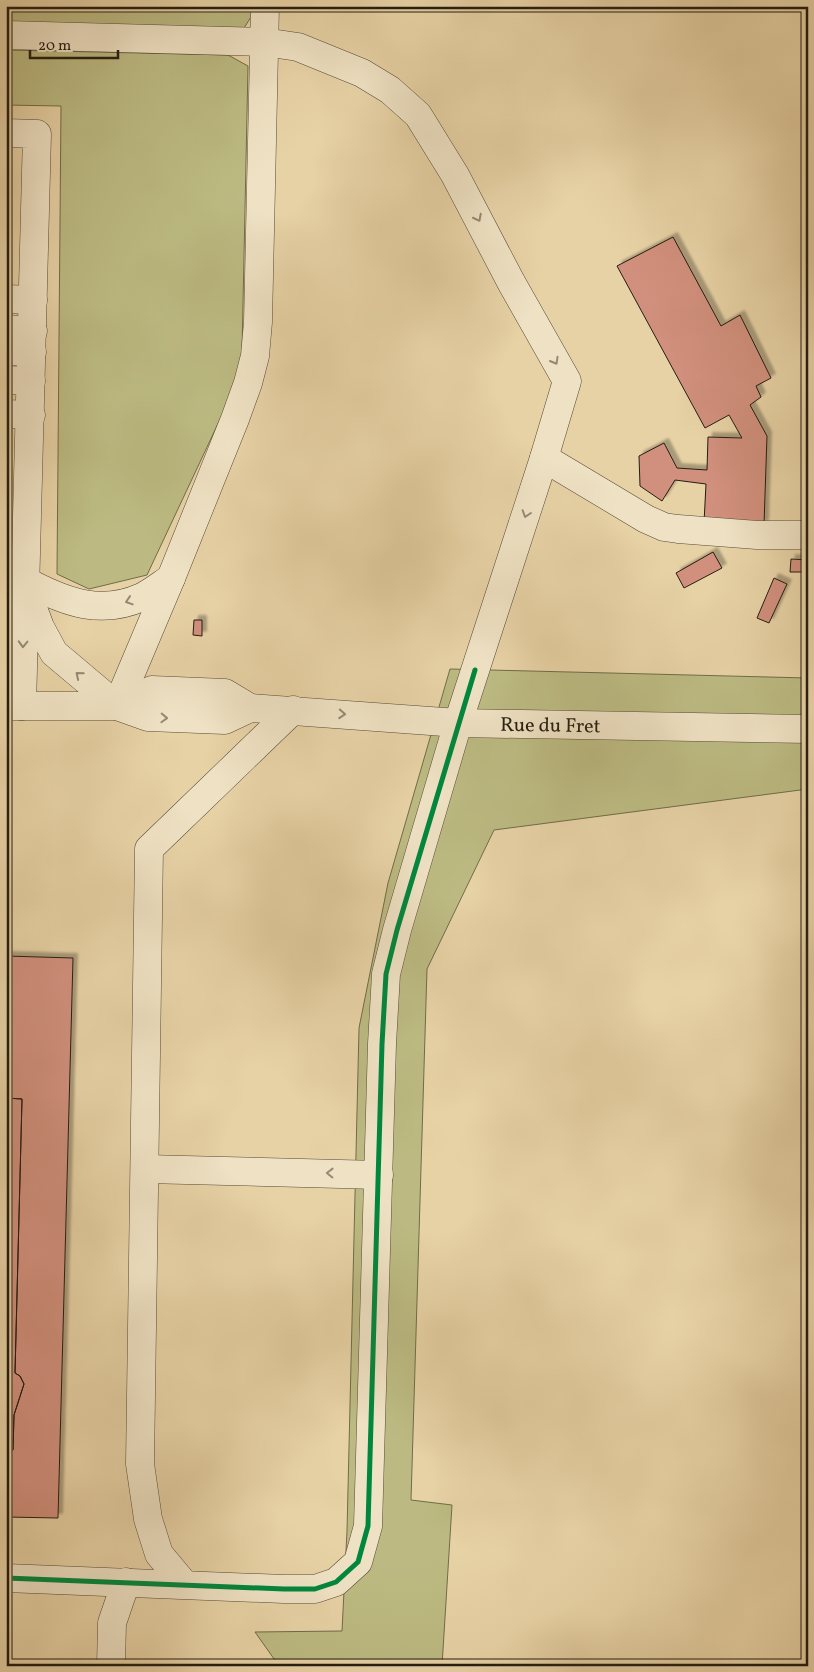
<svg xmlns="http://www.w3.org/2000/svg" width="814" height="1672" viewBox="0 0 814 1672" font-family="Vollkorn,serif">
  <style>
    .green { fill: #bcba82; stroke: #706c4a }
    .building { fill: #d1907d; stroke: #251d12; filter: url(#shadow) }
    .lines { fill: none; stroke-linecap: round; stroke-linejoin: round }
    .minor-casing { stroke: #564a37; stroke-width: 29 }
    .minor { stroke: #efe2c4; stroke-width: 28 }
    .cycleway-casing { stroke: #efe2c4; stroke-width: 8 }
    .cycleway { stroke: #00873e; stroke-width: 5 }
    .oneway { stroke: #948974 }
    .labels { text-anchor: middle; stroke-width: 4; stroke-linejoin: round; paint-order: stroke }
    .street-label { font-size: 20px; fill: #251d12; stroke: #efe2c4 }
  </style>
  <defs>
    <filter id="shadow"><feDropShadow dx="4.5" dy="-4.5" stdDeviation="1" flood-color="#0004"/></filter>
  </defs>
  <rect width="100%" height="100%" fill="#e7d2a5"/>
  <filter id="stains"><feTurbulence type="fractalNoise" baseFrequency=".004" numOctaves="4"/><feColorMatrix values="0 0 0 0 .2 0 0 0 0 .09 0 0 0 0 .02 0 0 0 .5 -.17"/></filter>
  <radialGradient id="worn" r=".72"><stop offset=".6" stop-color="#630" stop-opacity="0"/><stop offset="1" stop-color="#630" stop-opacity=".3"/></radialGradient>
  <path class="green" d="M6,6h245v11l-7,11 -17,3 -221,-5z
    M6,50l222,5 20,11 -6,286 -4,29 -91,194 -58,14 -32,-15 4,-468 -55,-1z
    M450,669l358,9v111l-314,41 -67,139 -16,531 41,5 -10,161h-163l-24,-34 87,-1 5,-100 12,-503 29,-145z"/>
  <path class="building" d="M673,237l48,89 19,-11 31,63 -15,8 5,11 -11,8 17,31 -3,89 -60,-2 2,-39 -31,-4 -13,21 -22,-15 -1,-30 25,-13 13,25 30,2 1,-33 34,1 -13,-23 -24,13 -88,-162z
    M713,552l9,16 -38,20 -8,-15z
    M791,559l17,1v12h-18z
    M774,578l13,6 -18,39 -12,-5z
    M194,620h8v16l-9,-1z
    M6,956l67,2 -15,560 -52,-1v-67h7l1,-35 10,-31 -4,-8 -5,-3 7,-274 -16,-1z
    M6,1098l16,1 -7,274 5,3 4,8 -10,31 -1,35h-7z"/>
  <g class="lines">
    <defs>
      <g id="minor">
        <path d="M6,35l258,7 34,5 64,26 28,17 28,25 37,60 56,107 56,99 -23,77 -86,265 -61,207 -11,44 -4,70 -14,482 -10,36 -22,20 -21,7h-31l-278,-11"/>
        <path d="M6,133l31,1 -15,572"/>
        <path d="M6,299l27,1"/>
        <path d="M6,329l27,2"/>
        <path d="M6,351l26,1"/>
        <path d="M6,380l25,1"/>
        <path d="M6,414l25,1"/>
        <path d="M544,458l102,61 18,8 14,2 79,6h51"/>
        <path d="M31,584c37,19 71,31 111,13 10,-5 20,-13 29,-19"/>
        <path d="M6,706h111l35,-16 73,3 25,15 -25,12 -77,-3 -31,-11 -63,-53 -14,-26 -7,-19 -1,-10"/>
        <path d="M117,706l54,-128 64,-159 13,-36 7,-27 3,-34 7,-316"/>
        <path id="s1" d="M250,708l208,15 350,6"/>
        <path d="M145,1169l234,6"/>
        <path d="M184,1584l-25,-30 -11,-35 -8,-55 9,-615 144,-139"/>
        <path d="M111,1666l1,-43 14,-41"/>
      </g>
    </defs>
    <use href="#minor" class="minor-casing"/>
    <use href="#minor" class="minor"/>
    <defs>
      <path id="cycleway" d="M6,1578l278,11h31l21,-7 22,-20 10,-36 14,-482 4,-70 11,-44 78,-260"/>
    </defs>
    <use href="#cycleway" class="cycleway-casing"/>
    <use href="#cycleway" class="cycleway"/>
  </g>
  <defs><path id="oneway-chevron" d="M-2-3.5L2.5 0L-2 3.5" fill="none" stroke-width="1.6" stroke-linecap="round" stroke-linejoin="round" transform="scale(1.25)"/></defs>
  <g class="oneway">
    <use href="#oneway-chevron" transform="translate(478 218) rotate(63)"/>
    <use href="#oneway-chevron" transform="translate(555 361) rotate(60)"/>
    <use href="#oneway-chevron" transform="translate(526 514) rotate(108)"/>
    <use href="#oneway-chevron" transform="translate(129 601) rotate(162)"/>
    <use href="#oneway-chevron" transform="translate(23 644) rotate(92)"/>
    <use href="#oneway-chevron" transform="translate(79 675) rotate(-140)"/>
    <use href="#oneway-chevron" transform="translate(342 714) rotate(4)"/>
    <use href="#oneway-chevron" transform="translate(164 718) rotate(2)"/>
    <use href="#oneway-chevron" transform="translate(330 1173) rotate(-179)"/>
  </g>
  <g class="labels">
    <g class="street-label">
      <text dy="7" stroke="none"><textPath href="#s1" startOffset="301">Rue du Fret</textPath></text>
    </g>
  </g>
  <rect width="814" height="1672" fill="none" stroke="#e7d2a5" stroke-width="25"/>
  <rect x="8" y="8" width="799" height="1657" fill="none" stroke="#251d12" stroke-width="2.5"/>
  <rect x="12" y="12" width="789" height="1647" fill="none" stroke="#251d12"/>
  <path d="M30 50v8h88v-8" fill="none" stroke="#251d12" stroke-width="2.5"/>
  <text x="38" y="50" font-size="15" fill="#251d12" stroke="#efe2c4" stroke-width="4" paint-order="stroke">20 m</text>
  <rect width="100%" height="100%" filter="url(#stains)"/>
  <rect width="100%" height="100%" fill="url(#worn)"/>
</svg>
